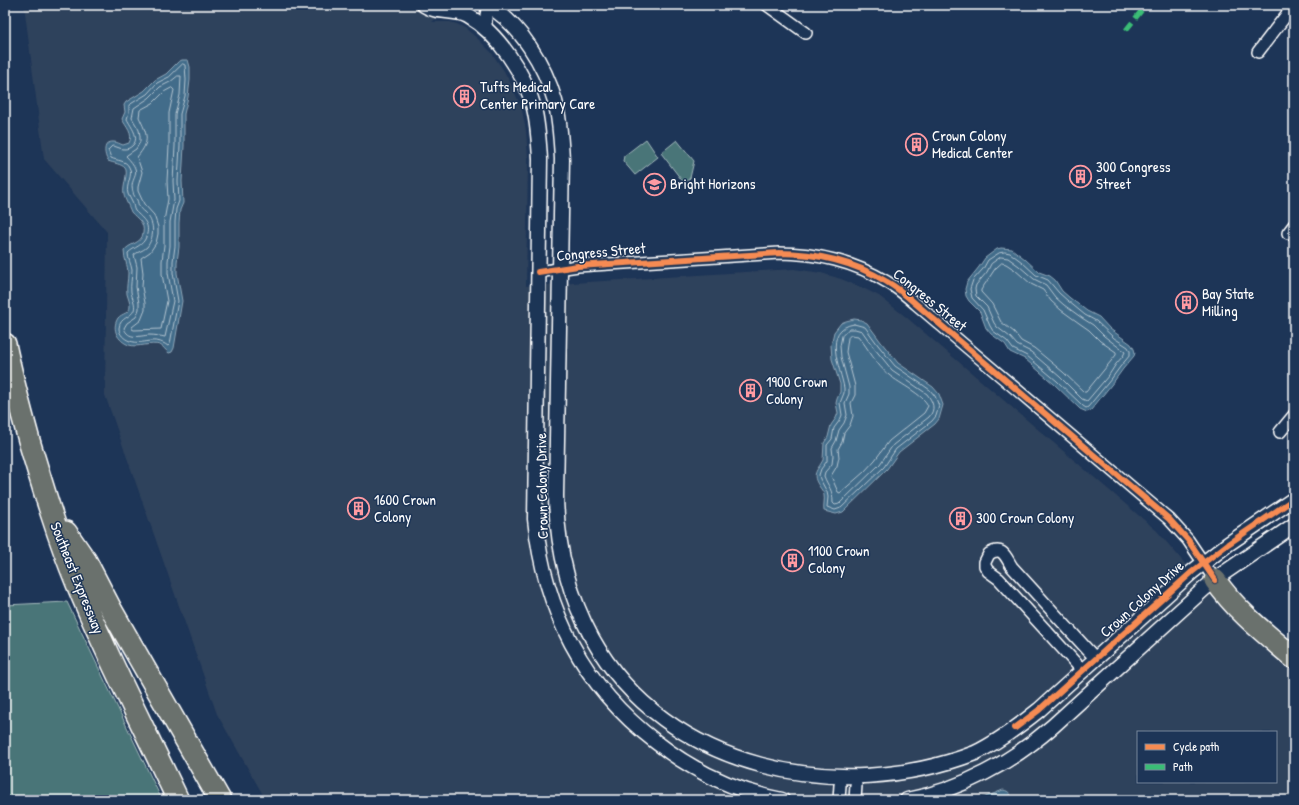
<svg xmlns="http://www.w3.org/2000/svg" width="1299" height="805" viewBox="0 0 1299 805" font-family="'Patrick Hand',sans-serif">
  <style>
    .built { fill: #2f425c; fill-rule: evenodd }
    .green { fill: #4a7478; stroke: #a4babc }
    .water { fill: #426c8a; stroke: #8ea7b9 }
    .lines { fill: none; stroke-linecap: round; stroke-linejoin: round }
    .shore { stroke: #b3c4d0; stroke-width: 1 }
    .minor-casing { stroke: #fff; stroke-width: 14 }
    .tertiary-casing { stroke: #fff; stroke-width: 17 }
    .motorway-casing { stroke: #fff; stroke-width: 24 }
    .minor { stroke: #1d3557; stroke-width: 11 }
    .tertiary { stroke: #1d3557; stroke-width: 14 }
    .motorway { stroke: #6a716d; stroke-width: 21 }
    .quiet { stroke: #3abd76; stroke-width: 5; stroke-dasharray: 10 5; stroke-linecap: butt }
    .cycleway-casing { stroke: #1d3557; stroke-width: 8 }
    .cycleway { stroke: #f68b52; stroke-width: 6 }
    .labels { text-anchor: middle; stroke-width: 3; stroke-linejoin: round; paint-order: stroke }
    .poi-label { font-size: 15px; fill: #fff; stroke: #1d3557; text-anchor: start }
    .street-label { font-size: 15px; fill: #fff; stroke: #1d3557 }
  </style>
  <rect width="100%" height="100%" fill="#1d3557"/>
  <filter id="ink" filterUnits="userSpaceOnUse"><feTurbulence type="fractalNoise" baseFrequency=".025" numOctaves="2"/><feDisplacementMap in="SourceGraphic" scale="8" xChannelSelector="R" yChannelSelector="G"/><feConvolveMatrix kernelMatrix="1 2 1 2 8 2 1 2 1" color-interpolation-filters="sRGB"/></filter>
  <g filter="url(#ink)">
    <path class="built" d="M24,5h426l-18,17h18l7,2 8,4 13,11 13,13 13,19 9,17 9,22 4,21 2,28 -2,127 268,-17 27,4 20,6 24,10 14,7 27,21 251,214 65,76 72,63v130h-1028l-49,-86 -112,-319 2,-163 -63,-73zM1138,732h138v50h-138z"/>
    <path class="green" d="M646,139l12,18 -23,18 -12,-14 1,-5z
      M677,140l17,21 -4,17 -6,5 -23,-30z
      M67,602l95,198h-157v-195z"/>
    <path class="water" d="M182,60h6l2,7v13l-2,17 -4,17v32l-2,35 1,22 -3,7 -1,13v24l-2,15v11l5,28 -8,47 -2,4 -3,1c-3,-2 -5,-6 -9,-8 -10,-3 -21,3 -31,0 -11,-4 -18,-16 -11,-27 4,-5 12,-4 12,-12 0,-4 -2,-8 -3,-12 -1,-7 1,-14 1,-21 0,-8 -4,-14 -4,-22 5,-8 18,-7 19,-18 2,-11 -6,-14 -12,-21 0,-1 -7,-15 -7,-17 -2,-8 5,-23 1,-27 -3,-4 -12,-5 -17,-7 -4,-6 -6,-20 6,-19 3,0 6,2 9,3l6,-2c5,-9 -3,-16 -7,-24l3,-7 -1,-7 2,-3 18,-11 11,-11 11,-6 12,-12z
      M1001,248l11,1 13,10 14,13 11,4 5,4 7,11 8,7 17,13 12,6 11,12 21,15 3,5 1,4 -1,3 -11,13 -8,11 -24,30 -4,2 -7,-3 -26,-25 -29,-25 -15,-7 -5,-8 -14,-10 -5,-6 -6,-16 -11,-11 -3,-5 -1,-7 2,-7 12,-15 6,-9 12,-9z
      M854,319l7,1 6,3 14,19 17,21 35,24 6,7 4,11 -4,14 -4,5 -36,28 -12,17 -44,43 -7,2 -12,-3c-1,-5 1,-11 0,-16 -1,-4 -3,-6 -5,-9 -8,-12 -2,-15 4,-26l1,-17 4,-6 3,-12 5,-7 2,-5 -2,-10 1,-4 3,-7v-8l-8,-25 -1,-14 3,-13 7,-9 5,-2z
      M1003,790c7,1 8,5 9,10h-34z"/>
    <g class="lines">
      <path class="shore" d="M183,64l2,1 1,15 -1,16 -5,18v32l-2,35 1,20 -3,8 -1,13v24l-2,15v12l5,28 -8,43 -2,2c-15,-11 -23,0 -38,-5 -6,-2 -11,-7 -11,-13 1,-11 12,-10 15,-18 2,-6 -2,-12 -3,-18 -1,-7 1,-14 1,-22 -1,-6 -4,-11 -4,-17 6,-6 15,-7 18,-16 5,-13 -3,-18 -11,-26 -2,-3 -1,-6 -3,-9 -1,-3 -3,-5 -4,-8 -3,-9 6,-19 1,-27 -3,-7 -12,-6 -18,-9l-3,-8 4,-4c4,0 8,3 12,3 4,0 6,-1 9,-4 7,-8 -2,-18 -6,-26l2,-7v-7l18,-11 10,-11 12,-6z
        M178,76h3l-1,19 -5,19v32l-2,35 1,19 -4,22v24l-2,15v12l5,28 -8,36c-5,-1 -10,-2 -16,-2 -9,1 -21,5 -25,-7l3,-5 9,-6 3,-8v-6l-3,-16 1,-20 -3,-12c3,-3 9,-4 13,-8 7,-9 8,-23 0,-32 -2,-3 -7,-5 -8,-9 -1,-1 -1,-4 -2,-6 -1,-2 -4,-5 -4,-8 -5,-16 13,-16 -7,-36l1,-1 9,-6 4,-7v-6l-1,-6 -7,-12 2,-10 15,-10 11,-11 10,-5z
        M172,88l2,2 -5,23v33l-2,35 1,18 -4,22v24l-2,16v13l5,27 -6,28 -27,1 -2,-1v-2l9,-7 4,-10v-7l-3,-16 1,-14 -2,-15 9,-6 6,-9 2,-9v-7l-4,-12 -10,-11 -6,-13v-4l4,-15 -5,-15c14,-16 10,-23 2,-40l1,-7 13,-7 11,-11z
        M1005,252l5,1 12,9 14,13 12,5 11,13 9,8 17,14 11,6 18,17 14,9 2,4v4l-10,12 -8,11 -24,29 -2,1 -3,-2 -26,-25 -30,-25 -14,-7 -6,-8 -14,-10 -3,-5 -7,-16 -11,-12 -2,-9 3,-9 10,-11 5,-9 11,-7z
        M1001,257l7,1 11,8 15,13 12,6 9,12 9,8 18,13 11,7 11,11 21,16 -2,4 -7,8 -7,11 -22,26 -5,-2 -22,-22 -29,-25 -14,-7 -7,-8 -13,-10 -3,-4 -7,-16 -11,-11 -1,-7 1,-4 11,-13 4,-8z
        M1002,263l4,1 9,6 16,14 12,6 8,11 10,9 18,13 10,7 11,11 16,11v3l-30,37h-2l-21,-20 -29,-24 -13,-7 -7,-9 -13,-10 -9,-18 -11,-12v-2l14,-21z
        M854,324l11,3 13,18 17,21 28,19 7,5 5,6 4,10 -3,10 -4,5 -36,28 -12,18 -43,41 -6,2 -8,-3 1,-10 -1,-5 -7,-13 -1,-4 2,-6 6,-8v-16l5,-6 2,-11 6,-8 2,-5 -2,-12 4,-10v-5c-3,-19 -23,-59 10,-64z
        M849,329h6l7,2 12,17 18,22 35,24c6,8 9,15 2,23l-36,28 -13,19 -41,40 -4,1 -2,-2c0,-14 -5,-16 -9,-27l1,-4 7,-8 1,-8 -1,-8 4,-7 3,-11 5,-7 3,-8 -2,-12 4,-9v-7l-8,-30 -1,-11 2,-10z
        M851,335l7,1c11,13 18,29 31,39 11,9 35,20 39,31l-4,7 -35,28 -14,19 -11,12 -24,21 -2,-1 -7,-16 6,-10 2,-9 -1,-8 4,-7 2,-9 6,-8 3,-9 -2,-13 4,-8v-9l-9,-34 2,-14z"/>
      <defs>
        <path id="minor" d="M767,5l39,28
          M486,30v-15l2,-10
          M1258,52l36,-47
          M1288,233l6,-8
          M538,272l40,-6 201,-13c37,0 76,9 108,29 11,6 20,14 29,22l253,215 19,21 27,40
          M1280,432l14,-17
          M1082,670l-83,-91 -11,-8 -3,-5v-4l4,-8c14,-9 17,4 23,13l83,91
          M839,800l1,-15
          M855,800l1,-15"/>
        <path id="tertiary" d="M424,5c13,9 30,3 44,11 30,17 57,58 66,92 4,17 5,34 6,51l-5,360c9,90 48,167 121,223 37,29 79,49 126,58
          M487,5c33,18 58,61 68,96 5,19 6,39 7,58l-6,337c1,50 12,98 36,142 74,133 248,167 383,115 23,-11 44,-27 64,-43l153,-138 36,-28 66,-45
          M907,800c54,-10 105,-38 146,-74l151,-137 17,-14 73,-50"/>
        <path id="motorway" d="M5,344c7,34 16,67 25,100 14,47 28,94 47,140 30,73 67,144 101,216
          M66,532l20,29 26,50 108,189
          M1215,580c21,31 51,54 79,78"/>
      </defs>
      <use href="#minor" class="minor-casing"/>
      <use href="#tertiary" class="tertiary-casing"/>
      <use href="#motorway" class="motorway-casing"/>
      <use href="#minor" class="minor"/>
      <use href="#tertiary" class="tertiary"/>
      <use href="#motorway" class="motorway"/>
      <path class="quiet" d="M1126,30l20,-25"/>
      <defs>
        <path id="cycleway" d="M538,272l40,-6 201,-13c37,0 76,9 108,29 11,6 20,14 29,22l253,215 19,21 27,40
          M1015,728l24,-18 153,-138 36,-28 66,-45"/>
      </defs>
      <use href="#cycleway" class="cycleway-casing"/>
      <use href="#cycleway" class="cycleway"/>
    </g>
  </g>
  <defs>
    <symbol id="building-ring" viewBox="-11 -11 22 22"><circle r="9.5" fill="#1d3557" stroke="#ff9aa2" stroke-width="1.5"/><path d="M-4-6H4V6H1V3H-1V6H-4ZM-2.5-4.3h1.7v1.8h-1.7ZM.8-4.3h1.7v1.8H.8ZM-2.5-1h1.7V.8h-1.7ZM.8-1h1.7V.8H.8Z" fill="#ff9aa2"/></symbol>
    <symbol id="school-ring" viewBox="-11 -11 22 22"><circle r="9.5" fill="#1d3557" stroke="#ff9aa2" stroke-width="1.5"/><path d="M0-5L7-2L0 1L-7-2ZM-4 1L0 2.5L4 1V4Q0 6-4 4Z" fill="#ff9aa2"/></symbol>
  </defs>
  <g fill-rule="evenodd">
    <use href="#building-ring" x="452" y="84" width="25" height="25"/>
    <use href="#building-ring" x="904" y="132" width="25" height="25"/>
    <use href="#building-ring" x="1068" y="164" width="25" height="25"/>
    <use href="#school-ring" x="642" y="172" width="25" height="25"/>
    <use href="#building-ring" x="1174" y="290" width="25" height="25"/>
    <use href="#building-ring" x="738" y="378" width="25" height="25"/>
    <use href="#building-ring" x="346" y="496" width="25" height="25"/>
    <use href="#building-ring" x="948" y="506" width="25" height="25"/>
    <use href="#building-ring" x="780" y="548" width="25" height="25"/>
  </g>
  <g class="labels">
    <g class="poi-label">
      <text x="480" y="92">Tufts Medical<tspan x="480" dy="17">Center Primary Care</tspan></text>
      <text x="932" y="141">Crown Colony<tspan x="932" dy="17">Medical Center</tspan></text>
      <text x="1096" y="172">300 Congress<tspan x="1096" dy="17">Street</tspan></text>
      <text x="670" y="189">Bright Horizons</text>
      <text x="1202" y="299">Bay State<tspan x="1202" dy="17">Milling</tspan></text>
      <text x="766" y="387">1900 Crown<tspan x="766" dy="17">Colony</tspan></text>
      <text x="374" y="505">1600 Crown<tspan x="374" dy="17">Colony</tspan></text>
      <text x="976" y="523">300 Crown Colony</text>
      <text x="808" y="556">1100 Crown<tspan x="808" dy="17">Colony</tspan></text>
    </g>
    <g class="street-label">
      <text transform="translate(601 252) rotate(-5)" y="5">Congress Street</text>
      <text transform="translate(930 300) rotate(39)" y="5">Congress Street</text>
      <text transform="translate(542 486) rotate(-91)" y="5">Crown Colony Drive</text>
      <text transform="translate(77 578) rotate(68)" y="5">Southeast Expressway</text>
      <text transform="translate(1142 599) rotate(-42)" y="5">Crown Colony Drive</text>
    </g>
  </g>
  <rect width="1299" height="805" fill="none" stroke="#1d3557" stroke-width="20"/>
  <rect x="10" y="10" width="1279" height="785" fill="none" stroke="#fff" stroke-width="1.5" filter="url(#ink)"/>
  <rect x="1137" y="731" width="140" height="52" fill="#1d3557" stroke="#77869a"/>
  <rect x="1145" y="744" width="20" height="6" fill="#f68b52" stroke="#77869a"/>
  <text x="1173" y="751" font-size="12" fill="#ffffff">Cycle path</text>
  <rect x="1145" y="764" width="20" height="6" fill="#3abd76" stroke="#77869a"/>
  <text x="1173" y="771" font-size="12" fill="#ffffff">Path</text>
</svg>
